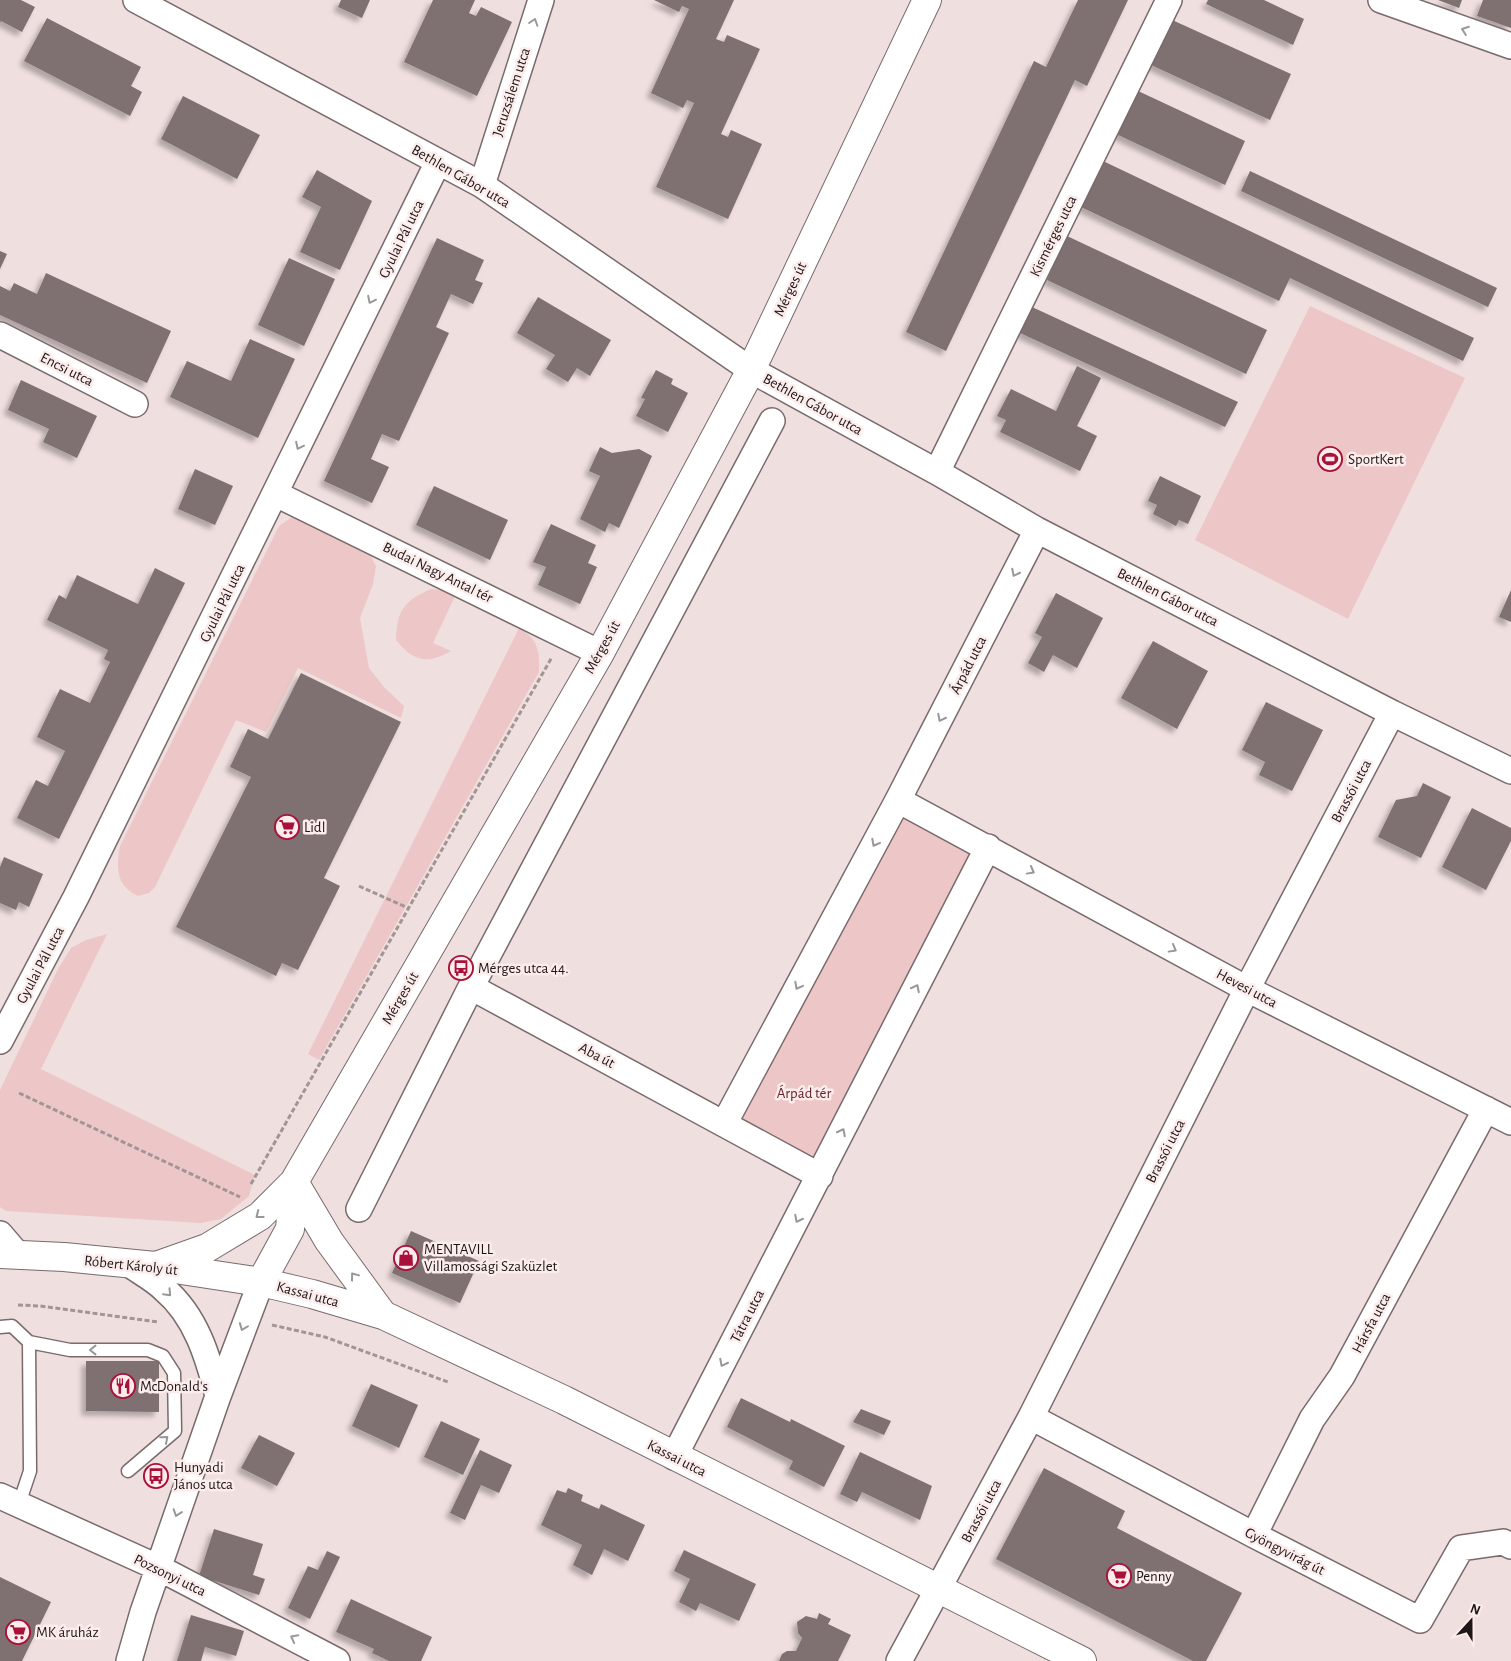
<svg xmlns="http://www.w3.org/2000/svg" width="1511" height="1661" viewBox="0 0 1511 1661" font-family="'Alegreya Sans',sans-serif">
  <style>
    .green { fill: #edc7c8 }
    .building { fill: #7f7071; filter: url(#shadow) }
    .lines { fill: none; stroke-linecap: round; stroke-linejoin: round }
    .lane-casing { stroke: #796a6b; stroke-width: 15 }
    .street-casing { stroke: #796a6b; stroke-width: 28 }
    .primary-casing { stroke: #796a6b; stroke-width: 30 }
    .path { stroke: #a29595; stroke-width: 3; stroke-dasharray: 5 2.5; stroke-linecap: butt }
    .lane { stroke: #fff; stroke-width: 12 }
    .street { stroke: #fff; stroke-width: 25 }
    .primary { stroke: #fff; stroke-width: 28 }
    .oneway { stroke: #999797 }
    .labels { text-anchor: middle; stroke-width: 5; stroke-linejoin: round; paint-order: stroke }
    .street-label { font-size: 15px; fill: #1d1717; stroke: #fdecec }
    .poi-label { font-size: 15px; fill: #1d1717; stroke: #fdecec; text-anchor: start }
    .park-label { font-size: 15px; fill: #64232c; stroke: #fdecec }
  </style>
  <defs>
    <filter id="shadow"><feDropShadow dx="-4.5" dy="4.5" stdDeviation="2.5" flood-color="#0004"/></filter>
  </defs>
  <rect width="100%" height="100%" fill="#f0dfdf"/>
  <path class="green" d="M1310,306l155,72 -117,241 -153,-79z
    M292,517l23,5 52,27 9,17 -3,18 -13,34 9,50 15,19 20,19 -3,12 -103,-50 -32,64 -30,-12 -81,167 -6,6 -11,3c-22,-10 -22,-28 -18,-50l159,-320z
    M431,589l13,1 12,4 -23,49 18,8c-24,14 -38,10 -55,-11 1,-30 8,-39 35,-51z
    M519,628c19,11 21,23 20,44l-220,388 -11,-6z
    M902,807l80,42 -163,319 -84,-48z
    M107,934l-66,135 214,106 -6,21 -28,23 -20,4 -195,-12 -6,-4v-117l58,-121 13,-21 15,-8z"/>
  <path class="building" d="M0,0h21l14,7 -13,25 -21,-11 -1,2z
    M341,0h29l-8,18 -24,-11z
    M433,0h42l-6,13 7,3 5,-9 31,15 -35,74 -73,-34z
    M654,0h80l-18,39 8,3 3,-7 33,14 -39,85 7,3 3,-7 31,14 -34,75 -72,-32 38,-84 -7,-3 -4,8 -32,-15 38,-84 -7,-3 -3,6z
    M1078,0h50l-41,86 -12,-6 -129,271 -40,-19 128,-271 12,6z
    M1208,0h56l40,19 -11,26 -87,-41z
    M1438,0h24l-3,8z
    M1483,0h28v28l-34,-12z
    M47,18l94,49 -10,19 11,6 -12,24 -106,-55z
    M1170,19l121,55 -21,46 -121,-56z
    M1136,90l109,51 -20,44 -109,-51z
    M183,96l77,39 -23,44 -76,-40z
    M1103,161l371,177 -11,23 -173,-83 -11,23 -198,-94z
    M317,170l55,31 -32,69 -40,-18 21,-45 -19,-10z
    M1250,171l247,117 -9,19 -247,-116z
    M1067,236l200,94 -21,44 -199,-94z
    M437,238l47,22 -9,20 8,3 -10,21 -22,-10 -15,33 13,6 -50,108 -17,-7 -11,25 18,8 -17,36 -48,-22z
    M0,251l7,3 -7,15z
    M289,258l46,21 -31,67 -46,-21z
    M46,273l125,58 -24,52 -147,-68v-29l10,5 4,-8 23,11z
    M538,297l73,43 -21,36 -13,-8 -9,14 -22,-13 9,-14 -38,-22z
    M1032,307l206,95 -13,25 -205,-94z
    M250,339l45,20 -37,79 -88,-41 17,-36 44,20z
    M1077,366l24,12 -24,48 20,10 -17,35 -80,-39 6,-12 -9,-4 14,-27 45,22z
    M656,370l17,9 -2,5 17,9 -20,39 -32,-16 9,-17 -4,-1z
    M21,380l76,36 -20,42 -34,-16 6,-13 -41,-19z
    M600,447l12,6 27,-4 13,7 -33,72 -10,-5 -4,9 -25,-13 20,-43 -11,-5z
    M195,469l38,17 -18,39 -37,-16z
    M1160,476l41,20 -13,28 -9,-4 -3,6 -23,-12 4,-9 -9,-4z
    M434,486l74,34 -18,40 -74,-35z
    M551,524l45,21 -8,18 9,4 -17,37 -42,-19 8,-18 -13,-5z
    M155,568l30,15 -126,256 -42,-21 19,-38 12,6 17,-35 -28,-14 23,-48 30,14 20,-41 -6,-3 4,-9 -61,-30 12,-25 7,4 11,-24 61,29z
    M1511,590v32l-12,-5z
    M1056,593l47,25 -26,50 -24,-13 -9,17 -16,-9 14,-26 -7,-4z
    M1153,641l55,30 -31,58 -56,-31z
    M301,673l100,49 -77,156 16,8 -42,84 -16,-7 -6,13 -100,-49 75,-150 -21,-10 18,-38 20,10z
    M1266,702l57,28 -31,61 -33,-16 6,-13 -23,-12z
    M1423,783l28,14 -30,61 -43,-21 18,-37 21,-4z
    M1472,808l39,20v13l-25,49 -44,-23z
    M4,857l39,17 -14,33 -10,-5 -3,8 -16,-7v-36z
    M411,1231l68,30 -19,42 -68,-30z
    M86,1361h73v51l-73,-1z
    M371,1384l47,21 -19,43 -47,-22z
    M741,1398l49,24 1,-3 54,27 -21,41 -35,-18 4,-8 -66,-34z
    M861,1409l30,12 -7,14 -31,-13z
    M441,1421l39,18 -17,36 -39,-18z
    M259,1435l36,18 -18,33 -36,-18z
    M480,1450l32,15 -13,28 -18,-8 -16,35 -15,-7z
    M860,1452l72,34 -12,34 -58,-28 -5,10 -17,-8z
    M1044,1468l81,43 -8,17 125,65 -36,68h-13l-197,-102z
    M568,1488l15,7 -2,6 18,8 2,-5 44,21 -17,36 -24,-12 -12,26 -19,-10 9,-20 -41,-20 16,-35 9,3z
    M214,1529l49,15 -10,31 12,4 -6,16 -60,-19z
    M684,1550l72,34 -17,37 -39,-18 -4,8 -17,-9 11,-23 -16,-8z
    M327,1551l13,6 -30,62 -22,-11 20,-42 10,4z
    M0,1577l51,25 -29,59h-22z
    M351,1599l81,38 -11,24h-32l-17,-8 2,-4 -38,-17z
    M819,1613l12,6 -3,5 23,11 -13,26h-59l3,-7 5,-3h9l6,-13 -4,-5 -1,-11 9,-6 11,3z
    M191,1615l53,16 -8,25 -31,-9 -4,14h-24z"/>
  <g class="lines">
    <defs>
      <path id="lane" d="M0,1327l12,-1 17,16 1,129 -11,33
        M29,1342l41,8h78l15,6 11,17 1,58 -47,40"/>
      <path id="street" d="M136,0l346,185 269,185 186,102 100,58 355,183 119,58
        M1381,0l130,46
        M482,185l59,-185
        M0,335l135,69
        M937,472l232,-472
        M276,494l324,159
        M898,800l349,189 264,133
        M471,987l349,189
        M0,1041l76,-144 362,-735
        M724,1124l174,-324 139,-270
        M359,1209l112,-222 301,-566
        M0,1234l18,21
        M129,1264c11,8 25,15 35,25 32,27 44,68 54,107
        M1031,1417l223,118 166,85 41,-72 42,-6 8,4
        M674,1457l314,-610
        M0,1496l159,72 178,93
        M1254,1535l58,-116 30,-43 144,-267
        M129,1661l14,-49 75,-216 43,-114
        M899,1661l132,-244 216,-428 145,-276"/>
      <path id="primary" d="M294,1182l35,59 54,74
        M0,1254l64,3 91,9 106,16 51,12 71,21 181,85 518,261
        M159,1265l48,-17 53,-32 34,-34
        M261,1282l29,-53 4,-47 306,-529 151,-283 176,-370"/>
    </defs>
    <use href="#lane" class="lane-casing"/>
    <use href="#street" class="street-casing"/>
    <use href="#primary" class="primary-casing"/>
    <path class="path" d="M359,886l49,22
      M19,1093l221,104
      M251,1184l301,-527
      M18,1305l22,1 118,16
      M272,1325l53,12 123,45"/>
    <use href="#lane" class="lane"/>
    <use href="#street" class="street"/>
    <use href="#primary" class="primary"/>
  </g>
  <defs><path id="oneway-chevron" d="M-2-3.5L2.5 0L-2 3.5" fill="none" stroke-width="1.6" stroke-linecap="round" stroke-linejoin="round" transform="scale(1.25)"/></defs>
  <g class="oneway">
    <use href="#oneway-chevron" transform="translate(534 22) rotate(-72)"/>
    <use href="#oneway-chevron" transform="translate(1465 30) rotate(-160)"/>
    <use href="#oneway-chevron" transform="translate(371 300) rotate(116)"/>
    <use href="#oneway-chevron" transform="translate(299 446) rotate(116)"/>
    <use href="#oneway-chevron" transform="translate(1015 573) rotate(117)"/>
    <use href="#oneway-chevron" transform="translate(941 718) rotate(117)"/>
    <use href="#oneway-chevron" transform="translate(875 843) rotate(118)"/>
    <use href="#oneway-chevron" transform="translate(1031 871) rotate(29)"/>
    <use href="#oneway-chevron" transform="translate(1173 949) rotate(29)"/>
    <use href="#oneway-chevron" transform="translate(798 986) rotate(118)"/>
    <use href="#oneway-chevron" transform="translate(916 988) rotate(-63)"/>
    <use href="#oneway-chevron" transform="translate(842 1132) rotate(-63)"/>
    <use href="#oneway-chevron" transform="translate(259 1215) rotate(142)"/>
    <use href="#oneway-chevron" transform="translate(798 1219) rotate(117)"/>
    <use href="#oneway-chevron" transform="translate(354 1276) rotate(-127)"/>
    <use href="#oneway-chevron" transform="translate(168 1293) rotate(47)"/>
    <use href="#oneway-chevron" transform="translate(243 1327) rotate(111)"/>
    <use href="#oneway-chevron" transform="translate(93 1350) rotate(-180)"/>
    <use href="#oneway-chevron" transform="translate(723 1363) rotate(117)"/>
    <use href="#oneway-chevron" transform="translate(165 1439) rotate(-41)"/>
    <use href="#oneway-chevron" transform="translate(177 1513) rotate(109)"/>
    <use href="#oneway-chevron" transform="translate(294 1638) rotate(-152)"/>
  </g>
  <defs>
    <symbol id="stadium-ring" viewBox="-11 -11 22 22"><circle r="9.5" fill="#fdecec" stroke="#a81139" stroke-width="1.5"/><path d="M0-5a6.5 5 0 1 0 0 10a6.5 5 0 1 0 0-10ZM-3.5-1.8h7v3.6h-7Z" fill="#a81139"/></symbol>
    <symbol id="supermarket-ring" viewBox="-11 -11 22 22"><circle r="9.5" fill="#fdecec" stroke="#a81139" stroke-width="1.5"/><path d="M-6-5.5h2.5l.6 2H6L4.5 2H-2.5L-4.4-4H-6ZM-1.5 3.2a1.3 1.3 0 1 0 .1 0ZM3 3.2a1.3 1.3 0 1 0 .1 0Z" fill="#a81139"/></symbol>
    <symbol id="bus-ring" viewBox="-11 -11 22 22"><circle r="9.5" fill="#fdecec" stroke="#a81139" stroke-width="1.5"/><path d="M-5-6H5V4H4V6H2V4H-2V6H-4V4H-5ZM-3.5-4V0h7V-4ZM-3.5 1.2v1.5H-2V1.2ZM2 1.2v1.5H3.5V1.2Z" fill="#a81139"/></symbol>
    <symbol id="shop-ring" viewBox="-11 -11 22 22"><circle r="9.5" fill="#fdecec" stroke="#a81139" stroke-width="1.5"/><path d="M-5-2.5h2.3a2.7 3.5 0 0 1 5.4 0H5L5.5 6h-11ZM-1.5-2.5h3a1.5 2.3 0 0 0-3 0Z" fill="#a81139"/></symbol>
    <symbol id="restaurant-ring" viewBox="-11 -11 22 22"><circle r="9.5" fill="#fdecec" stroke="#a81139" stroke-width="1.5"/><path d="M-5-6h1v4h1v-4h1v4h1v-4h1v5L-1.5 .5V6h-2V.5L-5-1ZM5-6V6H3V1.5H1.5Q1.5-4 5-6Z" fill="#a81139"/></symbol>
  </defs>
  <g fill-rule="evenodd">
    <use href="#stadium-ring" x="1316" y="445" width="28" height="28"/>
    <use href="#supermarket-ring" x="273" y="813" width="28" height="28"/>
    <use href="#bus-ring" x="447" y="954" width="28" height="28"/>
    <use href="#shop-ring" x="392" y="1244" width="28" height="28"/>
    <use href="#restaurant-ring" x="109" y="1372" width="28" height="28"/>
    <use href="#bus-ring" x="142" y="1462" width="28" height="28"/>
    <use href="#supermarket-ring" x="1105" y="1562" width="28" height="28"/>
    <use href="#supermarket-ring" x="4" y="1618" width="28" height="28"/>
  </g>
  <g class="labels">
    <g class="street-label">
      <text transform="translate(511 92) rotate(-72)" y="5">Jeruzsálem utca</text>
      <text transform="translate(461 176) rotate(30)" y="5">Bethlen Gábor utca</text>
      <text transform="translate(1053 236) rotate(-64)" y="5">Kismérges utca</text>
      <text transform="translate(401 239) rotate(-64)" y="5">Gyulai Pál utca</text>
      <text transform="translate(790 289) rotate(-65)" y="5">Mérges út</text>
      <text transform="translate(67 369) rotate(27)" y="5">Encsi utca</text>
      <text transform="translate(813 404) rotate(29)" y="5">Bethlen Gábor utca</text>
      <text transform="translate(438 572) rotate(26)" y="5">Budai Nagy Antal tér</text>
      <text transform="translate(1168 597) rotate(27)" y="5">Bethlen Gábor utca</text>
      <text transform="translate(222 603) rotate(-64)" y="5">Gyulai Pál utca</text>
      <text transform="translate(602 647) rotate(-61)" y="5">Mérges út</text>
      <text transform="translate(968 665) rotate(-63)" y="5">Árpád utca</text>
      <text transform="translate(1351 791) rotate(-62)" y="5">Brassói utca</text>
      <text transform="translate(40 965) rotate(-62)" y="5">Gyulai Pál utca</text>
      <text transform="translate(1247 988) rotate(28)" y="5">Hevesi utca</text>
      <text transform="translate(400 998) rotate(-60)" y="5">Mérges út</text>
      <text transform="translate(597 1055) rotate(28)" y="5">Aba út</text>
      <text transform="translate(1165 1151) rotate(-63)" y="5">Brassói utca</text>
      <text transform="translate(131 1265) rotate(6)" y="5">Róbert Károly út</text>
      <text transform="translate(308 1294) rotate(15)" y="5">Kassai utca</text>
      <text transform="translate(747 1316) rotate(-63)" y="5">Tátra utca</text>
      <text transform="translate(1371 1323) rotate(-62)" y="5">Hársfa utca</text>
      <text transform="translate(677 1458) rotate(27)" y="5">Kassai utca</text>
      <text transform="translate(981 1511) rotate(-62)" y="5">Brassói utca</text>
      <text transform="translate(1285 1551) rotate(27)" y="5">Gyöngyvirág út</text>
      <text transform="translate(170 1575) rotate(26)" y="5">Pozsonyi utca</text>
    </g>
    <g class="poi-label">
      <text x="1348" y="464">SportKert</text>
      <text x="304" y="832">Lidl</text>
      <text x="478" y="973">Mérges utca 44.</text>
      <text x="424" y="1254">MENTAVILL<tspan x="424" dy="17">Villamossági Szaküzlet</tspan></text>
      <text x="140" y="1391">McDonald's</text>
      <text x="174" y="1472">Hunyadi<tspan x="174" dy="17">János utca</tspan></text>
      <text x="1136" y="1581">Penny</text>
      <text x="36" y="1637">MK áruház</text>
    </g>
    <g class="park-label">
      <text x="804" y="1098">Árpád tér</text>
    </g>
  </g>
  <g transform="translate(1471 1621) rotate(21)" stroke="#fdecec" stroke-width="4" paint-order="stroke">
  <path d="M0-4L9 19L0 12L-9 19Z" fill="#1d1717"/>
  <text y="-8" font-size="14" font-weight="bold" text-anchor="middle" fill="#1d1717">N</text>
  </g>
</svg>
